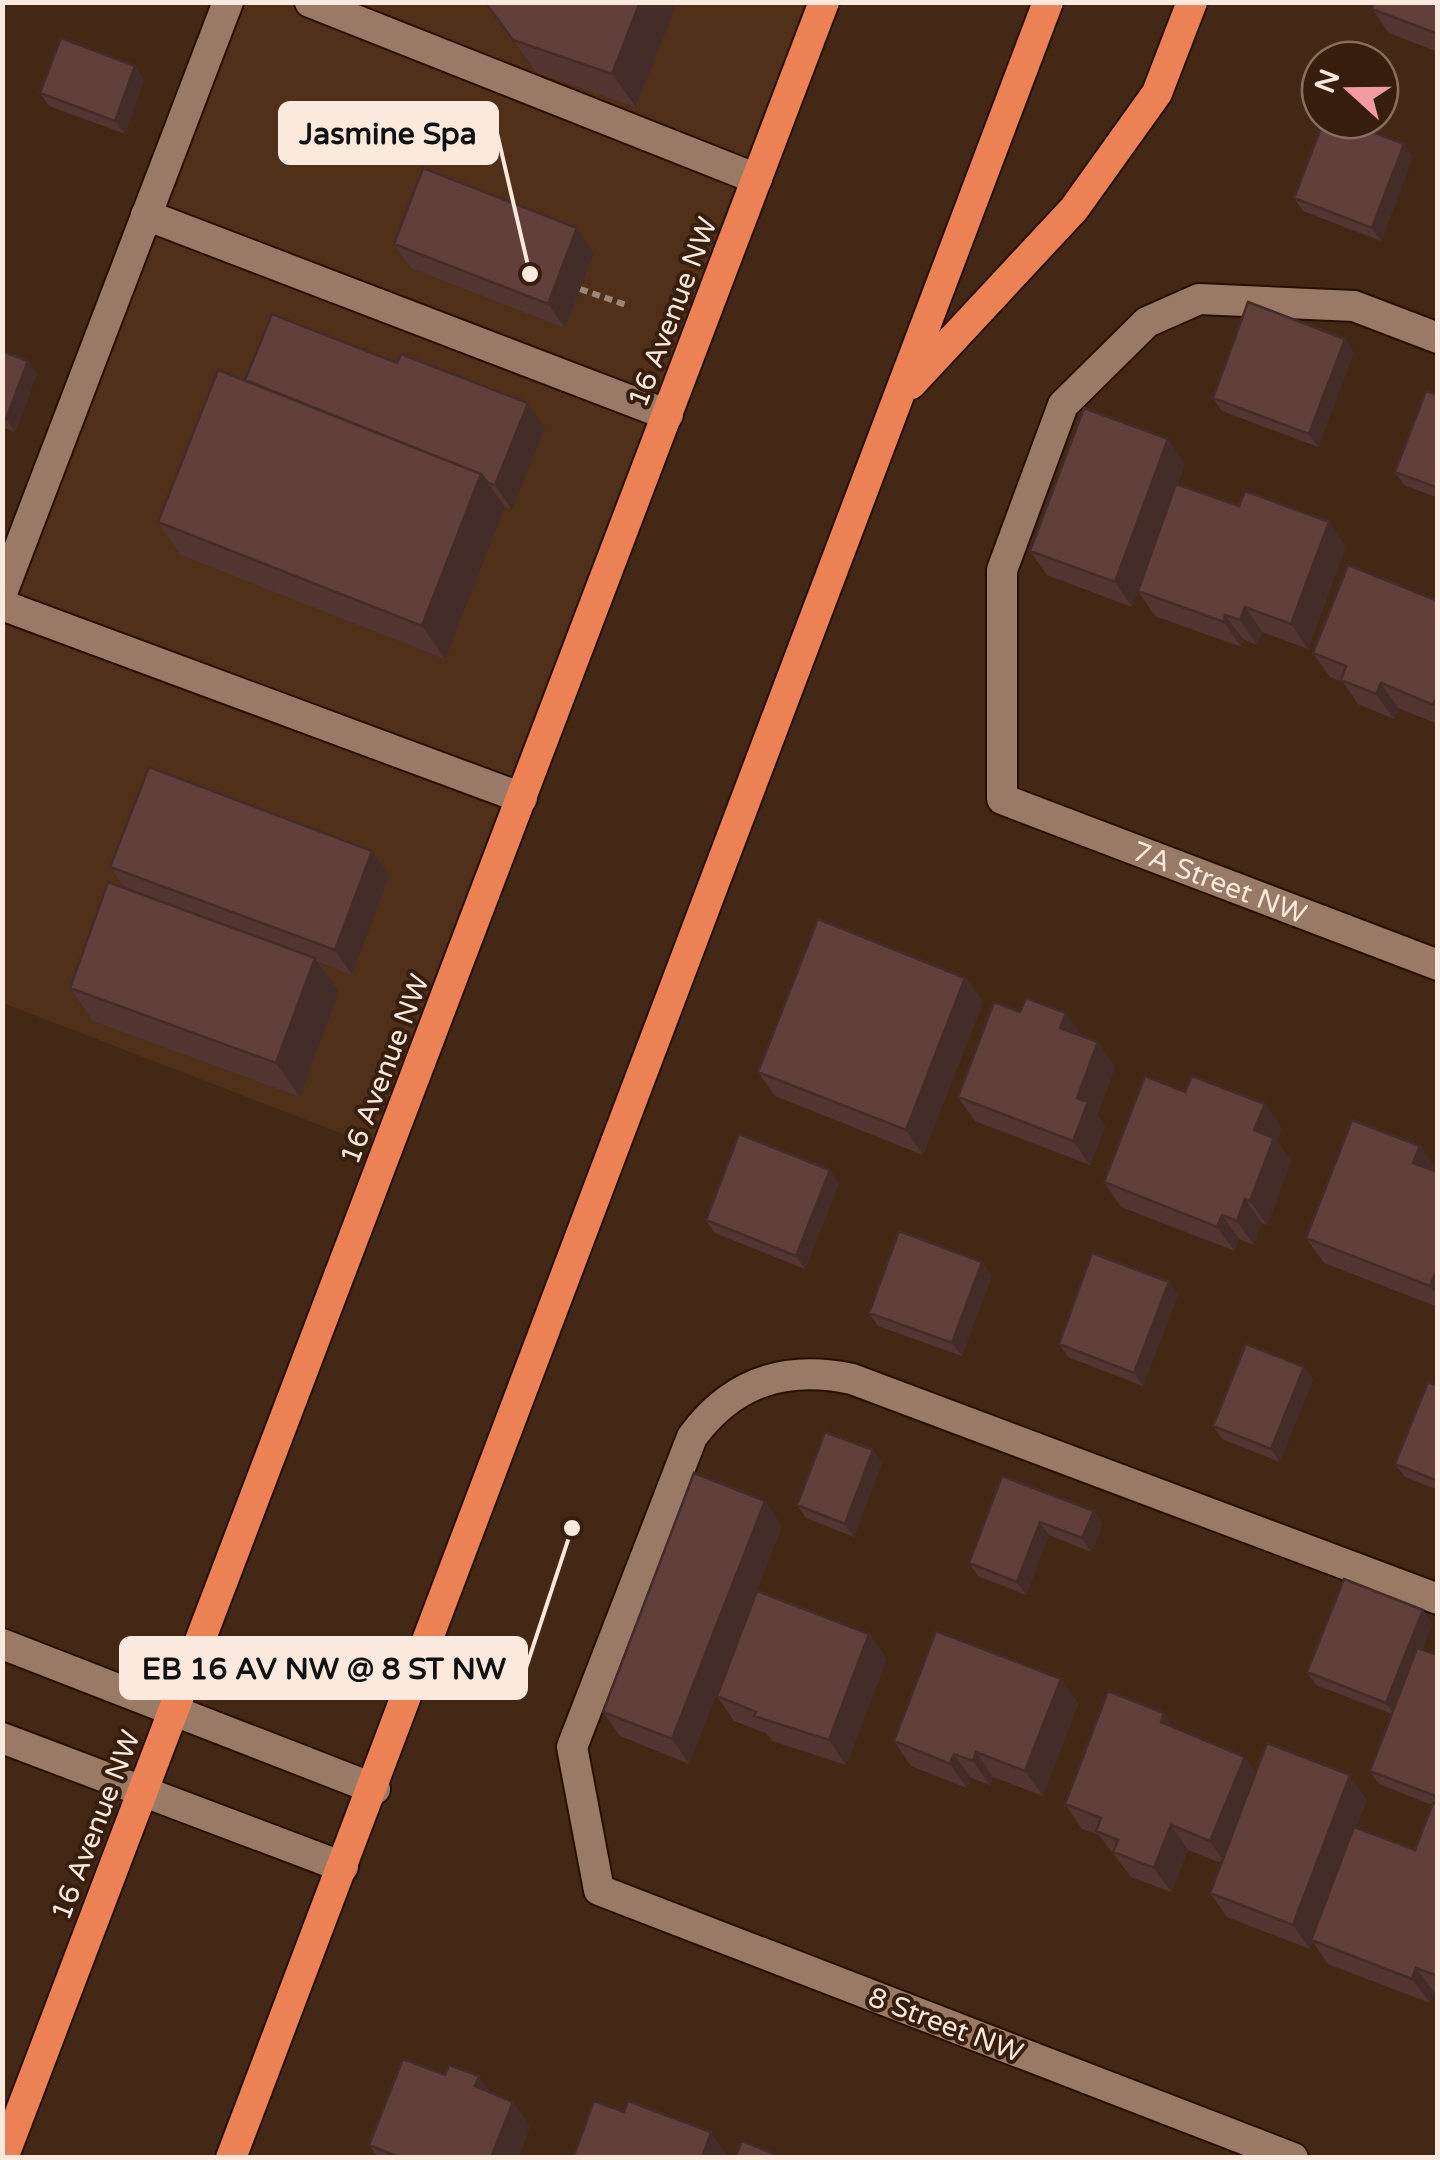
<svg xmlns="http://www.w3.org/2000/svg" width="1440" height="2160" viewBox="0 0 1440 2160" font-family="'Varela Round',sans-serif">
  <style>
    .built { fill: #513019 }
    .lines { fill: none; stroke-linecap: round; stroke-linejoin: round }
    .minor-casing { stroke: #281001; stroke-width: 34 }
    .highway-casing { stroke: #281001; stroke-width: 34 }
    .path { stroke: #9d8677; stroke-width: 6; stroke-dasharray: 8 5; stroke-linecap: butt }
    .minor { stroke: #997a66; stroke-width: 30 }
    .highway { stroke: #eb8155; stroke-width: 30 }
    .wall { fill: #533632 }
    .shaded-wall { fill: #442c29 }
    .building { fill: #613f3a; stroke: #442c29; stroke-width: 2.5 }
    .labels { text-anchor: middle; stroke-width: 8; stroke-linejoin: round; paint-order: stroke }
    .street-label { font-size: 28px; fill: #fbe9de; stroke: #381e0c }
    .leader { fill: none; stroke: #fbe9de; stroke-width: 4 }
    .callout-dot { fill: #fbe9de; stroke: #381e0c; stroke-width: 4 }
    .callout { fill: #fbe9de; stroke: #fbe9de; stroke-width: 4 }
    .callout-label { font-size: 30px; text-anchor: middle; font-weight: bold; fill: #111 }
  </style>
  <rect width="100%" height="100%" fill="#432816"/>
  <path class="built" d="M228,3h596l-437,1148 -384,-148 -1,-410z"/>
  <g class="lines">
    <defs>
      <g id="minor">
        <path d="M310,2l447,177"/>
        <path d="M146,215l522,200"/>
        <path id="s1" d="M1438,338l-84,-32 -155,-7 -52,23 -84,83 -61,165v229l436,166"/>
        <path d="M2,593l226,-591"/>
        <path d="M2,605l520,193"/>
        <path d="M2,1644l373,145"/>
        <path d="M2,1738l341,129"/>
        <path d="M1293,2158l-694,-268 -27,-143 120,-310c41,-56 94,-72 160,-58l586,220"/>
      </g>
      <path id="highway" d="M911,384l163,-175 83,-116 35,-91
        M3,2158l821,-2156
        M231,2158l817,-2156"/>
    </defs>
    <use href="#minor" class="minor-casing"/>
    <use href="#highway" class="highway-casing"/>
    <path class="path" d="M580,289l49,17"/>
    <use href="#minor" class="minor"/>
    <use href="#highway" class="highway"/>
  </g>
  <path class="wall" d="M677,2l-41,105 -99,-34 -52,-70z
    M1438,2v50l-49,-19 -17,-24z
    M144,79l-19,55 -76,-28 -9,-13z
    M1413,157l-32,84 -78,-30 -9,-13z
    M577,228l17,25 -29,75 -154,-60 -17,-24z
    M2,351l26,10 9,13 -22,58 -13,-5z
    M1354,352l-36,95 -96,-36 -9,-13z
    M245,380l300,48 -33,82 -7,-3 -60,152 -264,-104 -23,-33z
    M1438,395v103l-34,-13 -9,-13z
    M1185,464l-8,21 169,61 -38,103 -46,-17 -5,13 -14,-6 -2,8 -86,-31 -17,-25 10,-29 -16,45 -85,-32 -17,-24z
    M1438,601v123l-40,-16 -4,11 -36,-15 -15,-22 -13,-5 -17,-24z
    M372,851l17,25 -37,99 -33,-13 20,29 -39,106 -207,-76 -23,-33 56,-99 -16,-22z
    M965,978l18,24 -60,153 -148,-59 -17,-24z
    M1082,1036l16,6 17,25 -18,48 8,11 -15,39 -115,-44 -17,-24z
    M1282,1128l-5,13 14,21 -24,63 -5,-2 -8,22 -15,-6 -4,12 -114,-44 -17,-25z
    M1420,1146l18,26v135l-114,-44 -18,-25z
    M839,1183l-34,86 -90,-36 -9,-13z
    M992,1275l-30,81 -84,-30 -9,-13z
    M1178,1295l-35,91 -75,-29 -9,-13z
    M1304,1367l9,13 -33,82 -58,-23 -9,-13z
    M1438,1386v104l-33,-13 -10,-13z
    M882,1463l-28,74 -48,-19 -9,-13z
    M1002,1476l92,35 9,13 -12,28 -42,-17 -23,60 -48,-19 -9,-13z
    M782,1526l-93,238 -69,-28 -17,-24z
    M1423,1610l9,14 -10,25 16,6v339l-4,-2 -4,11 -102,-39 -15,-22 -3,7 -83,-32 -17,-24 11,-30 -33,-13 -17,42 -40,-15 -32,-42 -17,-6 -17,-25 110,-76 81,45 111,27 -11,28 59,22 17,-45 -53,-21 -9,-13 22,-57 -76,-29 -9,-13z
    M869,1634l18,25 -41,106 -74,-24 -6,-8 -32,-12 -17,-25z
    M1061,1679l17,25 -35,92 -50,-19 -3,8 -19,-7 -4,10 -56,-22 -17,-25z
    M490,2092l40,34 -12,32h-140l-9,-13z"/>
  <path class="shaded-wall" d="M640,2h37l-41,105 -24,-33z
    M135,66l9,13 -19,55 -10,-13z
    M1404,144l9,13 -32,84 -9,-13z
    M577,228l17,25 -29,75 -17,-24z
    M1345,339l9,13 -36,95 -9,-13z
    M28,361l9,13 -22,58 -9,-13z
    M528,403l17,25 -33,82 -17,-25z
    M1168,439l17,25 -53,143 -17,-25z
    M481,474l24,33 -60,152 -23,-33z
    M1329,522l17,24 -38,103 -17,-25z
    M1245,607l17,25 -5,13 -17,-25z
    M1225,615l18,24 -2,8 -17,-25z
    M1381,683l17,25 -4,11 -18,-25z
    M372,851l17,25 -37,99 -17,-25z
    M315,958l24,33 -39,106 -24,-34z
    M965,978l18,24 -60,153 -17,-25z
    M1066,1013l17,24 -23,-9z
    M1098,1042l17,25 -18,48 8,11 -15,39 -17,-24 4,-43z
    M1265,1104l17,24 -5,13 14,21 -24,63 -17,-24 4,-71z
    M1420,1146l17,25 -7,17 -17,-25z
    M830,1170l9,13 -34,86 -9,-13z
    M1245,1199l17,24 -8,22 -17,-24z
    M1222,1215l17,24 -4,12 -18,-24z
    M982,1262l10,13 -30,81 -10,-13z
    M1438,1267v29l-8,-10z
    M1169,1282l9,13 -35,91 -9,-13z
    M1304,1367l9,13 -33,82 -9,-13z
    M873,1450l9,13 -28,74 -9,-13z
    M765,1501l17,25 -93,238 -17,-25z
    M1094,1511l9,13 -12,28 -9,-14z
    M1040,1522l9,13 -23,60 -9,-13z
    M1423,1610l9,14 -37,92 -9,-13z
    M869,1634l18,25 -41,106 -17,-25z
    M1061,1679l17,25 -35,92 -18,-25z
    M1164,1713l17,24 -20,-15z
    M976,1752l17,25 -3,8 -17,-24z
    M954,1754l17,24 -4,10 -17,-24z
    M1245,1757l17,25 -35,84 -17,-25z
    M1350,1775l17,25 -57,149 -17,-24z
    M1171,1825l17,25 -17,42 -17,-24z
    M1416,1968l18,24 -4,11 -18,-24z
    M479,2076l17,25 -21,-15z
    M513,2102l17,24 -12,32h-27z
    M711,2132l17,25v1h-26z"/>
  <path class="building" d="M485,2h155l-28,72 -99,-34z
    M1374,2h64v32l-66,-25z
    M61,38l74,28 -20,55 -75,-28z
    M1324,120h17l63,24 -32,84 -78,-30z
    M423,168l154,60 -29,76 -154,-60z
    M1248,302l97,37 -36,95 -96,-36z
    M272,314l125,49 4,-9 127,49 -33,82 -7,-2 -7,-9 -236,-94z
    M2,351l26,10 -22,58 -4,-2z
    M218,370l263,104 -59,152 -264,-104z
    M1426,391l12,4v93l-43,-16z
    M1084,408l84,31 -53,143 -85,-31z
    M1176,484l63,22 6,-15 84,31 -38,102 -46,-17 -5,13 -15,-5 -1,7 -86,-31z
    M1348,565l90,36v94l-5,10 -52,-22 -5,11 -35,-14 5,-14 -33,-13z
    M149,767l223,84 -37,99 -225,-83z
    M108,882l207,76 -39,105 -206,-75z
    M818,919l147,59 -59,152 -148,-58z
    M1026,998l40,15 -6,15 38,14 -21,56 11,4 -15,39 -115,-44 36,-95 26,10z
    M1145,1076l40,16 7,-16 73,28 -11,26 20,8 -24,63 -5,-2 -8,22 -15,-6 -5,12 -113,-45z
    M1352,1120l68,26 -7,17 25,9v95l-8,19 -124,-48z
    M739,1134l91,36 -34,86 -90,-36z
    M899,1231l83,31 -30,81 -83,-30z
    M1092,1253l77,29 -35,91 -75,-29z
    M1246,1344l58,23 -33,82 -58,-23z
    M1428,1382l10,4v95l-43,-17z
    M825,1432l48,18 -28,74 -48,-19z
    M694,1473l71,28 -93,238 -69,-27z
    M1002,1476l92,35 -12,27 -42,-16 -23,60 -48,-19z
    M1344,1579l79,31 -37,93 -79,-31z
    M757,1591l112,43 -40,106 -75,-24 2,-4 -39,-16z
    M936,1631l125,48 -36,92 -49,-19 -3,9 -19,-7 -4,10 -56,-23z
    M1417,1648l21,7v142l-68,-26z
    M1108,1691l56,22 -3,9 84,35 -35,84 -39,-16 -17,43 -41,-16 5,-12 -22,-9 5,-13 -36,-14z
    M1267,1743l83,32 -57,150 -83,-32z
    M1433,1803l5,1v172l-22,-8 -4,11 -101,-39 43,-113 61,23z
    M403,2059l42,16 4,-10 30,11 -4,10 38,16 -22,56h-90l-32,-13z
    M594,2101l30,11 4,-11 83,31 -9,26h-129z
    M742,2141l42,17h-49z"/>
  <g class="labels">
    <g class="street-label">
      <text transform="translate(672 312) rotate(-69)" y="10">16 Avenue NW</text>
      <text dy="10" stroke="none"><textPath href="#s1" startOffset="1058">7A Street NW</textPath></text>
      <text transform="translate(384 1069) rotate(-69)" y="10">16 Avenue NW</text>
      <text transform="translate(95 1825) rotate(-69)" y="10">16 Avenue NW</text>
      <text transform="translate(946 2024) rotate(21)" y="10">8 Street NW</text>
    </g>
  </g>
  <path class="leader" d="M530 274L497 133M572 1528L526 1668"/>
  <g class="callout-dot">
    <circle cx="530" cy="274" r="10"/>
    <circle cx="572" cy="1528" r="10"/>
  </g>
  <g class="callout">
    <rect x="280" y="103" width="217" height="60" rx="10"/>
    <rect x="121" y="1638" width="405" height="60" rx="10"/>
  </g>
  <g class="callout-label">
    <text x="388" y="144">Jasmine Spa</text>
    <text x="324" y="1679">EB 16 AV NW @ 8 ST NW</text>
  </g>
  <rect width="1440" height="2160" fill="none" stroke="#fbe9de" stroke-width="10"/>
  <g transform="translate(1350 90) rotate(291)"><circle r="48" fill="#381e0c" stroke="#866f60" stroke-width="2.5"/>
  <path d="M0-8L18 38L0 25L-18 38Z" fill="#f49aa1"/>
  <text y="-15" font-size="28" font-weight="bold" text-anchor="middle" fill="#fbe9de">N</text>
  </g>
</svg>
